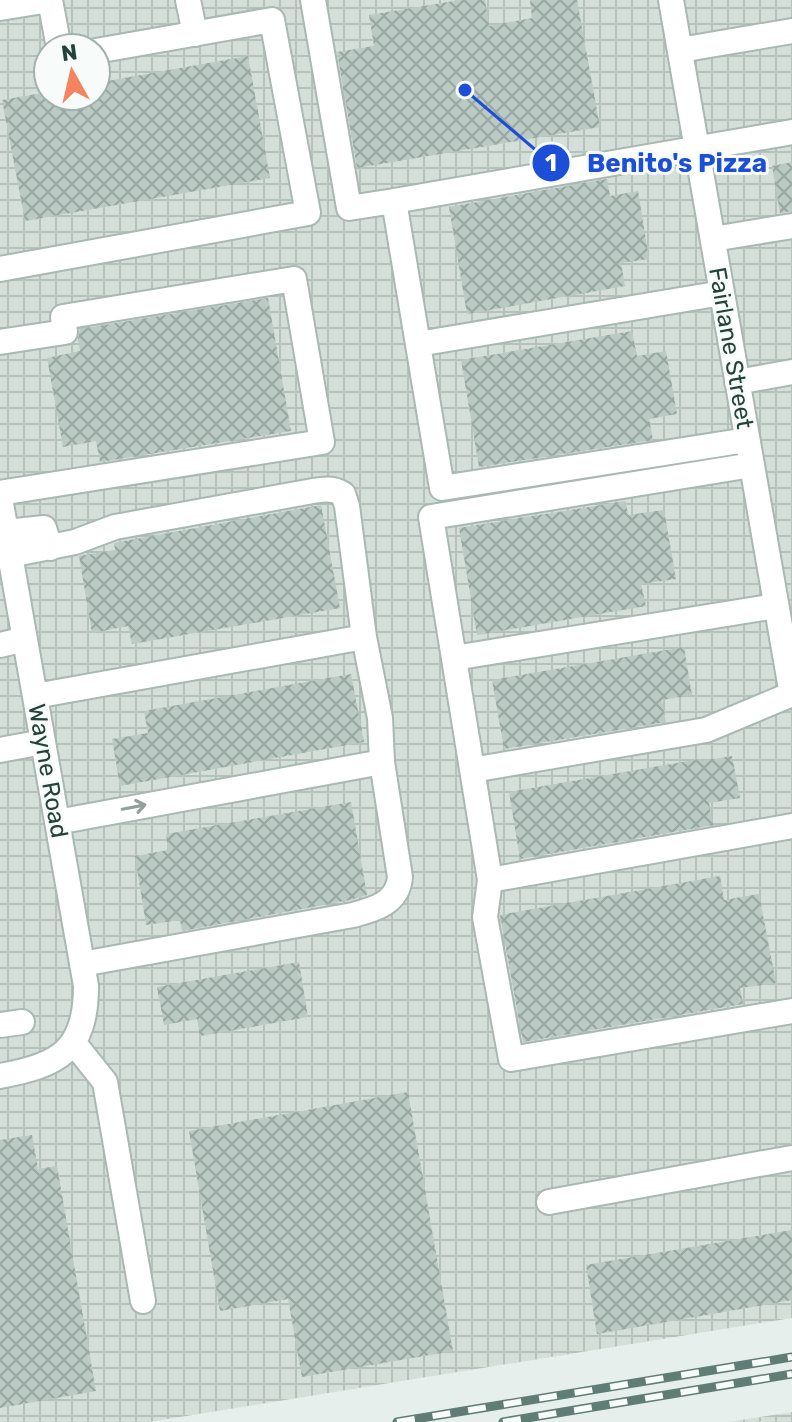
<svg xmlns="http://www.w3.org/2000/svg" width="792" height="1422" viewBox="0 0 792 1422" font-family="Rubik,sans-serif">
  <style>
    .industrial { fill: url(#industrial-grid); fill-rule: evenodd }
    .building { fill: url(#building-cross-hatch) }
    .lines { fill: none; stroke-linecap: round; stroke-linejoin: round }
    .minor-casing { stroke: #a8b8b2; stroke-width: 28 }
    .minor { stroke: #fff; stroke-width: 24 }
    .rail-casing { stroke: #5f7d75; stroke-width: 9 }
    .rail { stroke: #f7fbf9; stroke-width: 6; stroke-dasharray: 18; stroke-linecap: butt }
    .oneway { stroke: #92a09c }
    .labels { text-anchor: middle; stroke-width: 6; stroke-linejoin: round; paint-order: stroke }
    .street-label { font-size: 24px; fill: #24423a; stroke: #f7fbf9 }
    .leader { fill: none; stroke: #1d4ed8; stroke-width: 3 }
    .callout-dot { fill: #1d4ed8; stroke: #f7fbf9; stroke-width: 3 }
    .mark-label { font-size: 24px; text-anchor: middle; font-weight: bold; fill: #fff }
    .callout-label { font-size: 26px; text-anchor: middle; font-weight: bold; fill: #1d4ed8; stroke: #f7fbf9; stroke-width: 6; stroke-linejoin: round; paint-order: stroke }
  </style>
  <defs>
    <pattern id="industrial-grid" width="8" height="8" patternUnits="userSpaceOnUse" patternTransform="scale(2)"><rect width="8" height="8" fill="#d4dfda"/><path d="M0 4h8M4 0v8" fill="none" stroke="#b6c1bc"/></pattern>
    <pattern id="building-cross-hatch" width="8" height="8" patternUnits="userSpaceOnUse" patternTransform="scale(2)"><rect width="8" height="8" fill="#bbcac4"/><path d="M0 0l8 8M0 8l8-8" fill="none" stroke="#98a6a0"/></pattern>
  </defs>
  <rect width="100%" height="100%" fill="#e6efeb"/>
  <path class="industrial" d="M0,0h792v1318l-643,104h-149zM48,48h48v48h-48z
    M792,1412v10h-64z"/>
  <path class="building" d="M460,0h25l4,26 43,-8 -2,-18h47l23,127 -243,41 -20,-116 37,-6 -5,-31z
    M248,56l22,122 -245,43 -23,-121 46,-8v4h48v-13z
    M792,162v49l-12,2 -8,-47z
    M607,179l3,17 28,-5 11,68 -28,4 4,23 -158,28 -18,-107z
    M268,298l23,133 -191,31 -4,-21 -33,6 -16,-89 33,-7 -2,-12 2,-10z
    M632,331l5,25 29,-5 11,63 -28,5 4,21 -174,27 -18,-107z
    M626,501l2,14 36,-5 12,69 -35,5 5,22 -169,29 -18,-107z
    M321,505l19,103 -208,36 -4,-18 -36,7 -13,-77 36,-6 -1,-7 5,-1z
    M684,647l8,48 -30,5 4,22 -162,27 -12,-69z
    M351,674l13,68 -244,44 -8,-47 36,-6 -4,-22z
    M732,756l8,42 -31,5 4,22 -193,34 -11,-67 191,-33 1,2z
    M351,802l16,93 -17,5 -168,31 -2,-11 -34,5 -11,-69 33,-6 -2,-16z
    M720,876l4,24 35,-6 17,89 -36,5 3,16 -220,38 -23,-127z
    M299,962l9,55 -108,19 -3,-17 -33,6 -7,-38z
    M408,1092l45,259 -151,26 -14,-78 -68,12 -31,-180z
    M32,1135l6,34 19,-3 39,225 -96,17v-268z
    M792,1230v70l-195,34 -11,-69z"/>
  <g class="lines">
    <defs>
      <path id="minor" d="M50,0l9,48
        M188,0l7,34
        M313,0l36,208 45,-7
        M671,0l121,695
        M0,8l50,-8
        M680,50l112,-19
        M713,239l79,-13
        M0,269l308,-56 -36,-193 -176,31
        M0,342l65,-10 -2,-15 231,-38 28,163 -322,51
        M418,344l304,-51
        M737,382l55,-10
        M747,440l-305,48 -48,-287 398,-69
        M752,465l-321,52 59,363 -5,37 26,142 281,-48
        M0,498l86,488c0,65 -27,79 -86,90
        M6,532l38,-4 6,20
        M10,555l65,-13 40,-15 198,-36c12,-2 20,-3 30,3l4,12 17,131 -329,59
        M0,645l25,-6
        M454,658l322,-52
        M0,750l43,-8
        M472,770l234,-40 86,-36
        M57,822l325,-60 -2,-44 -16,-81
        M490,880l302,-54
        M82,964l271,-49c22,-6 45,-12 47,-38l-18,-115
        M0,1025l22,-3
        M73,1042l32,40 38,219
        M549,1202l243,-44"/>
    </defs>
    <use href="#minor" class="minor-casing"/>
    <use href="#minor" class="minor"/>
    <defs>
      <path id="rail" d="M397,1422l395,-65
        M503,1422l289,-48"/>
    </defs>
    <use href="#rail" class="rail-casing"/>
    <use href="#rail" class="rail"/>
  </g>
  <defs><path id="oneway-shaft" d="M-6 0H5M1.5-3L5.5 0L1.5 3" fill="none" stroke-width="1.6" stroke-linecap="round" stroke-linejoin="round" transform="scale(2)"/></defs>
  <use class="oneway" href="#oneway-shaft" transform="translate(134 807) rotate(-11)"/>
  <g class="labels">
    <g class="street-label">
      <text transform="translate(731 348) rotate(80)" y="8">Fairlane Street</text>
      <text transform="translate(48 771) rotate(80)" y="8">Wayne Road</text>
    </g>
  </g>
  <path class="leader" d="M465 90L551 163"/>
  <g class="callout-dot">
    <circle cx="465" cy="90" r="8"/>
    <circle cx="551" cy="163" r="20"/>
  </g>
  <g class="mark-label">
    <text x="551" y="171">1</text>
  </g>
  <g class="callout-label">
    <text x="677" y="172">Benito's Pizza</text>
  </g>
  <g transform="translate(72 72) rotate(352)"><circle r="38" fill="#f7fbf9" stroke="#a3b1ad" stroke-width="2"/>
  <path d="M0-6L14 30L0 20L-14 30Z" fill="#f4845f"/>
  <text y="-12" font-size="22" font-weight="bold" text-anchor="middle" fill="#24423a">N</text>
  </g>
</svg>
